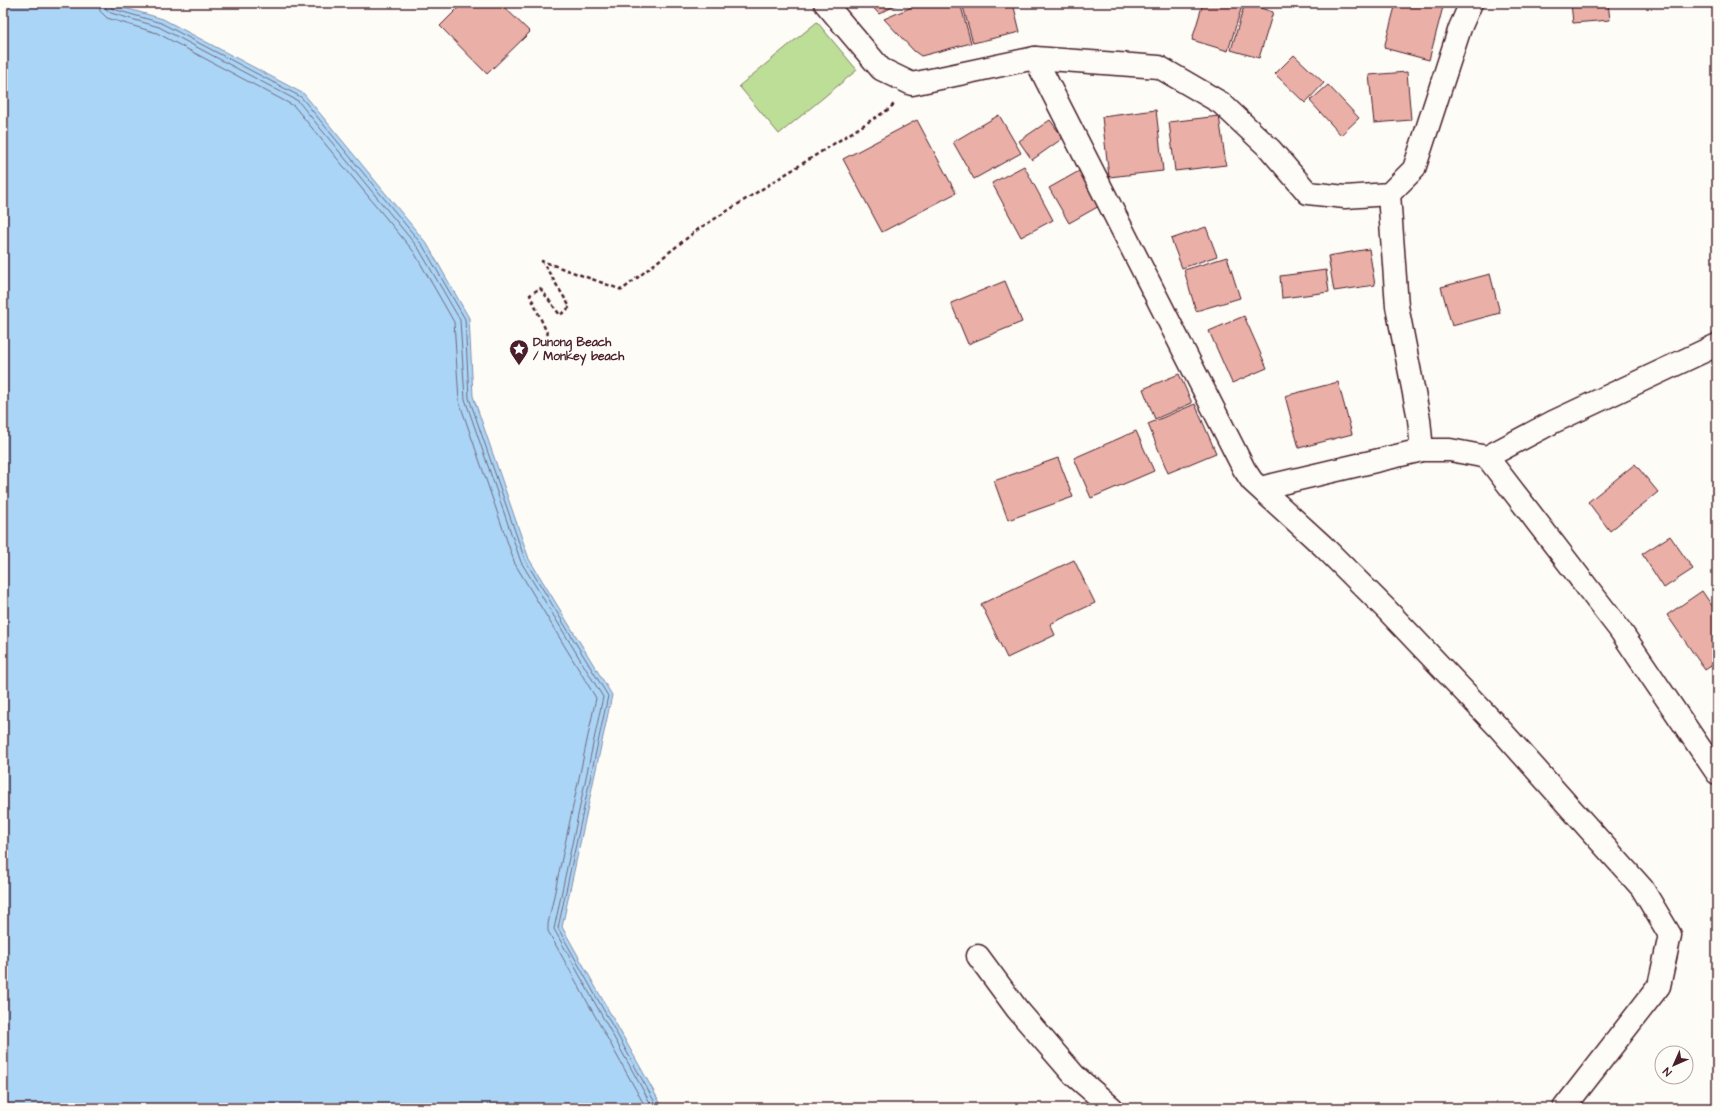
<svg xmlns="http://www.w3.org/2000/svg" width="1720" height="1111" viewBox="0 0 1720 1111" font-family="'Architects Daughter',sans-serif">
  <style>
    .green { fill: #bcde97; stroke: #837e61 }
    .water { fill: #abd5f6; stroke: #848ca5 }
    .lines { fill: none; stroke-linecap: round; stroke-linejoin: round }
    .shore { stroke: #71687c; stroke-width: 1 }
    .building { fill: #eab0a7; stroke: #4a1f2b }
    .street-casing { stroke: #4a1f2b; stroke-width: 25 }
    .secondary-casing { stroke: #4a1f2b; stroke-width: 25 }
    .path { stroke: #4a1f2b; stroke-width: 2.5; stroke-dasharray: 4 3; stroke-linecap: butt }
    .street { stroke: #fdfcf7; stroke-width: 22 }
    .secondary { stroke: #fdfcf7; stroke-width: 22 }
    .labels { text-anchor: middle; stroke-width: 3.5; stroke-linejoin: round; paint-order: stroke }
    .poi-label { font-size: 12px; font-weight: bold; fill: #4a1f2b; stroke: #fdfcf7; text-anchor: start }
  </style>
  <rect width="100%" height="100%" fill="#fdfcf7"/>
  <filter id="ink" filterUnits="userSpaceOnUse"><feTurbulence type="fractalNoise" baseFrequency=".025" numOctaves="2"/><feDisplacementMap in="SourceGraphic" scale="8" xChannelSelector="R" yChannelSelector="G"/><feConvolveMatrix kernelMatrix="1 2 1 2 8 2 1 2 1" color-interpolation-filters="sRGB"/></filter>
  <g filter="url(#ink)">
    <path class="green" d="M817,22l40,48 -78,64 -40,-48z"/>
    <path class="water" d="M3,3h105l55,16 141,75 123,150 42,74 4,78 56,163 83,136 -50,232 101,181h-660z"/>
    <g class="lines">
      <path class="shore" d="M99,3l1,8 7,7 50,15 137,73 120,146 40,70 5,79 56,163 81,134 -48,226v7l98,177
        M105,3l1,6 5,4 48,14 139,74 121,148 41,71 5,79 56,163 82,135 -49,232 99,179
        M110,3l1,4 2,2 48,14 140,74 122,149 42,73 4,79 56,162 83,136 -50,232 100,180"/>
    </g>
    <path class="building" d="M463,3h37l30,29 -43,42 -47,-48z
      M869,3h31l-21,11z
      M921,3h39l11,40 -50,13 -7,-5 -30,-32z
      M962,3h51l7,29 -47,11z
      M1203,3h29l10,3 -14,45 -36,-11z
      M1245,3l28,9 -14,46 -28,-8z
      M1396,3h48l-15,57 -45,-12z
      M1571,3h37l2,17 -37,3z
      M1294,55l30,28 -19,20 -30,-29z
      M1407,72l4,48 -37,3 -5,-48z
      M1328,85l31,33 -18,17 -31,-34z
      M1156,110l7,61 -54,6 -7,-60z
      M999,115l22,38 -47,26 -21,-37z
      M1219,116l7,49 -51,6 -6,-49z
      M917,120l39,73 -74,39 -39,-73z
      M1050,120l13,18 -31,22 -13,-19z
      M1024,166l29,54 -32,17 -29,-54z
      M1081,170l20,35 -32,18 -20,-35z
      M1206,227l11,29 -35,12 -11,-29z
      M1369,249l6,36 -41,6 -6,-35z
      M1227,257l13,41 -44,13 -12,-41z
      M1326,270l3,22 -47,6 -2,-22z
      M1490,274l10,39 -48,13 -11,-39z
      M1005,281l17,41 -54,22 -17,-41z
      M1244,316l23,52 -35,15 -23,-52z
      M1179,374l13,29 -37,16 -12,-30z
      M1338,382l14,52 -53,14 -14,-52z
      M1195,404l21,49 -48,20 -20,-49z
      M1136,431l18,40 -63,27 -17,-40z
      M1058,458l15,39 -65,23 -14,-39z
      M1635,464l23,28 -48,39 -22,-29z
      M1670,536l23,33 -29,19 -22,-34z
      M1074,560l21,43 -45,21 5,11 -48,23 -26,-54z
      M1702,591l15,22v49l-12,8 -38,-55z"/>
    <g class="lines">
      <defs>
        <path id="street" d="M1035,58l209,411 8,12 71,65 63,63 113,119 143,160 28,47 -11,51 -95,122
          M1389,194l8,112 22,113 3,31
          M1487,457l133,173 97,143
          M1260,488l162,-38h28l37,7 66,-35 164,-77
          M978,956l39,53 57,66 38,33"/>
        <path id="secondary" d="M825,3l56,66 31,15 123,-26 124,9 62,36 49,46 38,44 37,4 44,-3 25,-25 46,-141 11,-25"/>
      </defs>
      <use href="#street" class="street-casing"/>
      <use href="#secondary" class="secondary-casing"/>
      <path class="path" d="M548,335l-18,-40 10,-7 20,27 10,-8 -28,-46 80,29 75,-60 192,-121 5,-5"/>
      <use href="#street" class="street"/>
      <use href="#secondary" class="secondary"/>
    </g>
  </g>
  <defs>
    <symbol id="sight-pin" viewBox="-11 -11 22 30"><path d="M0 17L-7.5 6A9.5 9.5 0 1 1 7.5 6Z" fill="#4a1f2b" stroke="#fdfcf7"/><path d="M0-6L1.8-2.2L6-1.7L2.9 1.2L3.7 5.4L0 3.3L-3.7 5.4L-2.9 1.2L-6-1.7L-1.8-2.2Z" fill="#fff"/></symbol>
  </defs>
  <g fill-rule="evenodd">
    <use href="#sight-pin" x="508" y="338" width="22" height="30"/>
  </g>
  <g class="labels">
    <g class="poi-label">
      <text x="533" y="346">Dunong Beach<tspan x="533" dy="14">/ Monkey beach</tspan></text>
    </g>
  </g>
  <rect width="1720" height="1111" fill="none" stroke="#fdfcf7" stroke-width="16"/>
  <rect x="8" y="8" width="1704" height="1095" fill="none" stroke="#4a1f2b" stroke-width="1.5" filter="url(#ink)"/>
  <g transform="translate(1674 1065) rotate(225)"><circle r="19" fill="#fdfcf7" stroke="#b5a4a5"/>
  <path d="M0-3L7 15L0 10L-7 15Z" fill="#4a1f2b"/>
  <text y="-6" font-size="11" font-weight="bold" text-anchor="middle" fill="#4a1f2b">N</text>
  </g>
</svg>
